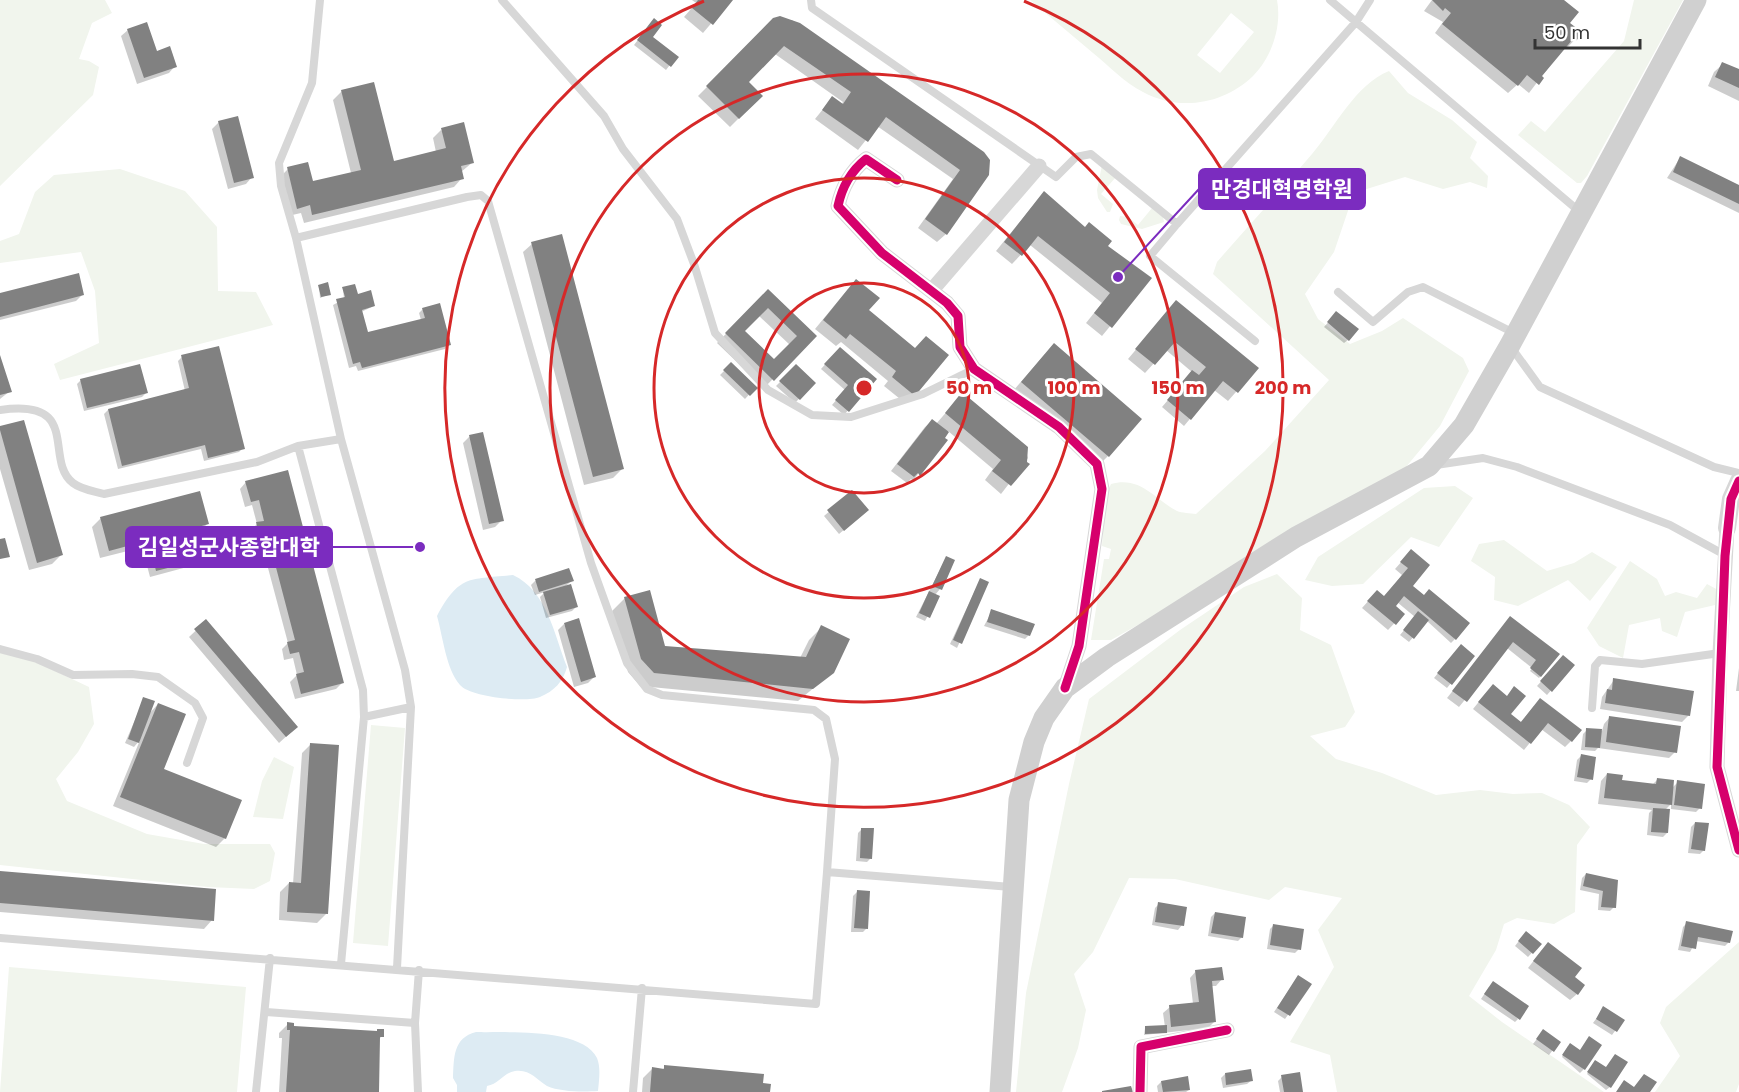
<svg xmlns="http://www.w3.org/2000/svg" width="1739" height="1092" viewBox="0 0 1739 1092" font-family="Poppins,'Noto Sans KR',sans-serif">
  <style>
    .green { fill: #f1f5ed; fill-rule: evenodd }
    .water { fill: #ddebf3 }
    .shadow { fill: #0003; fill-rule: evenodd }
    .building { fill: #818181; fill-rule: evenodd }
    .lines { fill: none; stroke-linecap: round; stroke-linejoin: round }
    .service { stroke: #d7d7d7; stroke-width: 8 }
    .minor { stroke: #d7d7d7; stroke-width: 15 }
    .tertiary { stroke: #d7d7d7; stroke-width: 18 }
    .secondary { stroke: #d0d0d0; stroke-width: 21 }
    .cycleway-casing { stroke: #fff; stroke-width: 13 }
    .cycleway { stroke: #d6006c; stroke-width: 9 }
    .ring { fill: none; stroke: #d62828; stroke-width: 3 }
    .centre { fill: #d62828; stroke: #fff; stroke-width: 3 }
    .ring-label { font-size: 18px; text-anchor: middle; font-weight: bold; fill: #d62828; stroke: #fff; stroke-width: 6; stroke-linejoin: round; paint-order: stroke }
    .leader { fill: none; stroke: #7b2cbf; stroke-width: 2 }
    .callout-dot { fill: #7b2cbf; stroke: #fff; stroke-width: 2 }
    .callout { fill: #7b2cbf; stroke: #7b2cbf; stroke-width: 2 }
    .callout-label { font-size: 22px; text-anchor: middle; font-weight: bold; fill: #fff }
  </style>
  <rect width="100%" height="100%" fill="#fff"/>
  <path class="green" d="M0,0h105l7,13 -20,10 -13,36 10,2 10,6 -6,28 -93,91z
    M1030,0h247c5,26 -5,57 -24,76 -29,28 -73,36 -110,16 -18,-9 -34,-26 -50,-39 -21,-18 -42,-35 -63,-53zM1231,13l23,19 -34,41 -23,-18z
    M1634,0h49l-96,176 -6,7h-4l-59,-48 13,-14 14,11 79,-91z
    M1389,71l19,22 44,27 25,22 -7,16 18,18 -1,12 -17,-6 -27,7 -38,-12 -51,16 -20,59 -29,42 13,25 32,25 32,-13 21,-13 60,40 6,13 -29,55 -34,41 -193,116 -102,57h-20l13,-81h5l2,-10 -9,-3 3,-49 6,-13c30,-8 43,15 66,27 5,2 13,2 19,3l69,-63 64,-71 -116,-106 4,-12c31,-36 64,-71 95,-108 23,-27 44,-70 77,-83z
    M1102,165l14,12 -15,17 12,10 -3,8h-3l-9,-14 -1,-8z
    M120,169l65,22 32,36 1,64 38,1 17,33 -213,55 -6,-16 45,-21 -4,-52 -14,-39 -81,11v-22l19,-7 16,-42 19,-17z
    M1152,208l11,9 1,5 -22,7 -21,-5 -2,-4 1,-4 8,1 10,8z
    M1455,486l18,12 -34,49 -28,-10 -48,47 -31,2 -27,-6 13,-23 106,-69z
    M1504,540l43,31 27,-8 18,-11 25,15 -27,34 -22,-21 -50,26 -24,-6 1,-23 -24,-16 8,-17z
    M1630,561l27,18 8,17 11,-4 21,6 10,-14 11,6 -3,15 -30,7 -8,25 -15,-6 -2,-13 -31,7 -6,33 -24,-12 -12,-18z
    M1277,574l25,24 -2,32 31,15 24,67 -10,15 -35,9 26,23 46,14 54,22 44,-5 33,4 29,-1 27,12 21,22 -13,18 -2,67 -21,12 -37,-6 -13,6 -8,26 -27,46 33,26 102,70h-267l-7,-37 -40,-13 44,-75 -16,-37 24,-32 -57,-11 -16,13 -94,-21 -46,-1 -36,74 -19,22 12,36 -8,38 -16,44h-46l10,-99 43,-209 20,-85 91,-69 64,-43z
    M0,645l89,42 5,37 -16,28 -22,27 11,22 80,33 57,10h66l5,9 -5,28 -16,8 -46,-2 -208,-22z
    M371,725l34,3 -17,218 -35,-3z
    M274,757l20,10 -11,52 -30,-2 9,-36z
    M1739,942v142l-3,8h-81l25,-36 -20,-33 6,-16z
    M9,967l237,20 -9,105h-237z"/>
  <path class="water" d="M513,575c34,16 41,59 54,92 -4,15 -13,24 -27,30 -14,6 -70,0 -80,-12 -14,-16 -17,-48 -23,-69 23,-42 32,-36 76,-41z
    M476,1032c29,1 106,-5 121,26 4,10 2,22 1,33 -14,1 -38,1 -51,-5 -11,-7 -17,-17 -32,-15 -12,2 -16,13 -28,15l-1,6h-29v-7l-4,-7c1,-21 0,-40 23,-46z"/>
  <path class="shadow" d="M692,0h39l-28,33 -19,-16 12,-14z
    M1432,0h129l7,23 13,10 -15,16 -2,-2 -35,46 -11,-9 -10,9 -73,-60 8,-11 -19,-11z
    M774,20h18l191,134 -37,80 -9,8 -19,-14 35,-49 -76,-53 -19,24 -43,-31 17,-21 9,7 2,-3 -68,-48 -28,28 14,14 -31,31 -32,-31z
    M650,24l1,13 25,20 -10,13 -32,-25z
    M128,30l28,23 19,13 -6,7 -32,11 -16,-48z
    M1723,64l16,7v30l-31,-15 6,-14z
    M342,91l51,72 43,-11 -3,-14 8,-8 32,32 -12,10 1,6 -8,9 -150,36 -3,-10 -13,3 -9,-38 9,-9 24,14 39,-10 -18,-73z
    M219,122l33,55 -6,7 -18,5 -16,-60z
    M1680,158l59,29v26l-72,-35z
    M1036,202l70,44 44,32 -48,58 -16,-13 16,-20 -72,-58 -18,19 -16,-13z
    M532,244l90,225 -9,9 -29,7 -61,-233z
    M319,286l11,8 -10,4z
    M343,289l13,4 18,13 -13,6 6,22 54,-14 -2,-7 4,-4 26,36 -4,4 -87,22 -2,-5 -7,2 -16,-63 11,-6z
    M848,289l19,21 48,39 32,6 -42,48 -21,-17 4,-5 -47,-39 -5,4 -21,-17z
    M768,291l47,45 -51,52 -47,-45zM758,315l32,30 -16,16 -31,-30z
    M83,294l-7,7 -76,19v-25z
    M1176,302l81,66 -29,33 -14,-11 -30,36 -22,-19 30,-35 -26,-22 -21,23 -17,-14z
    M1333,317l15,23 -4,3 -20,-16z
    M836,352l39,27 -31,36 -12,-10 13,-15 -24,-21z
    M1045,354l63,102 -9,9 -86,-74z
    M182,357l61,91 -4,4 -35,9 -3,-12 -83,20 -14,-55 4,-4 77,-19 -7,-30z
    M0,358l10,33 -10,8z
    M731,364l24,24 -10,11 -25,-24z
    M796,366l18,17 -19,20 -19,-17z
    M81,380l65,13 -4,4 -58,14 -7,-27z
    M962,394l63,55 3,9 -3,5 -24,31 -16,-14 8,-11 -45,-38 -35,50 -2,-2 -4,4 -16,-12 34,-44 7,-6 4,3z
    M0,428l61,127 -9,9 -23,6 -29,-101z
    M481,434l21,86 -7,7 -12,3 -20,-87 6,-6z
    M287,472l55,211 -6,6 -41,10 -5,-17 7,-7 -4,-17 -9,2 -2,-11 6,-6 -28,-105 -7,2 -2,-10 6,-6 -5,-19 -7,2 -5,-18 6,-7z
    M852,492l11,22 -24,20 -15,-18z
    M101,518l106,6 -8,9 -99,25 -8,-31z
    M1411,551v35l44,53 -4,4 -24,-22 -18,21 -9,-7 15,-18 -18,-15 -3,4 9,8 -15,16 -26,-22 9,-10h13l18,-23 -7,-6z
    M152,552l45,8 -6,6 -41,11 -5,-19z
    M946,558l7,3 -13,28 -5,6 3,2 -13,24 -9,-4z
    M568,570l4,10 -7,7 11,20 -4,4 -26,7 -6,-21 5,-5 -10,3 -4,-10 4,-4z
    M980,580l7,3 -30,65 -7,-4z
    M625,598l39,49 136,11 9,-18 13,-13 11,45 -35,29 -158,-15 -12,-14 -16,-61z
    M992,611l37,24 -4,4 -41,-13z
    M1511,618l34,53 -6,7 -9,-7 2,-3 -25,-20 -48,59 -12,-9z
    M206,621l84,112 -11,10 -90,-106z
    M564,624l30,53 -6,6 -14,4 -16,-57z
    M1457,650l16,6 -26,32 -13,-10z
    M1563,657l10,8 -26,30 -10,-9z
    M1739,668v23h-3z
    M1614,680l75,35 -7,7 -82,-13 2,-12z
    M1486,693l34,30 14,-17 37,35 -6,6 -24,-18 -17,21 -51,-41z
    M144,699l4,16 10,-11 4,66 63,68 -9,9 -103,-41 27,-66 -6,7 -9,-4z
    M1610,717l65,35 -6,6 -71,-10 -3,3 -14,-1 2,-16 4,-4 15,1 2,-7z
    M311,744l15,170 -9,9 -38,-3 1,-28 9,-9 4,1 9,-131z
    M1581,756l10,23 -4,4 -13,-2 3,-21z
    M1607,774l14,8 31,3 5,-5 15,8 6,-6 22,26 -4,4 -25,-3v-5l-6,6 2,23 -4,4 -16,-2 2,-22 3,-3 -54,-6 3,-23z
    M1695,823l9,27 -4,4 -12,-1 3,-26z
    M862,829l9,29 -4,4 -11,-1 2,-28z
    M0,873l212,47 -8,9 -204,-17z
    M1586,874l31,7 -3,26 -4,4 -12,-1 1,-16 -19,-4 2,-12z
    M857,892l10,36 -4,4h-12l2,-36z
    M1159,904l23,21 -4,5 -26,-5 3,-17z
    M1215,913l27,24 -4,4 -30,-5 3,-19z
    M1687,923l42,19 -4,4 -29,-5 -6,11 -12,-2 5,-23z
    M1274,925l25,24 -4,4 -28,-4 3,-20z
    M1522,937l18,7 -12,13 -13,-11z
    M1542,950l31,27 4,17 -7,6 -42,-32z
    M1196,971l26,8 -6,7h-5l4,35 -7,7 -64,7 1,-7 20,-1 -2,-14 7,-6 23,-3 -3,-26z
    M1295,981l15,3 -25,35 -11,-7z
    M1489,987l29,32 -3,3 -34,-23z
    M1604,1008l19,12 -11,15 -19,-12z
    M288,1024l4,3 83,6 3,-3 4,6 -4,4 -1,52h-98l3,-54h-3v-5z
    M1540,1035l19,7 -10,13 -16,-11z
    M1568,1046l16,23 -4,4 -18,-16z
    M1615,1056l-5,31 -4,3 -19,-16 7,-10 11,5z
    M665,1067l96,18 7,7h-126l1,-14 9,-9 10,1z
    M1225,1074l27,6 -5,4 -24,4 -2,-10z
    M1282,1077l20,15h-22l-2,-11z
    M1161,1082l28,8 -3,2h-28l-1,-6z"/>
  <path class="building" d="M698,0h35l-20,25 -21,-17z
    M1432,0h132l15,12 -9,11 13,10 -7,8 -3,-2 -31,37 2,2 -5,7 -12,-10 -9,11 -76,-62 9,-11 -6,-5 -2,3z
    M780,16l20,7 184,129 6,8 -1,15 -42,60 -22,-16 35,-49 -74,-53 -18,25 -46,-32 10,-14 11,8 8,-12 -67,-46 -35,36 14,14 -24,23 -33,-33 67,-68z
    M654,18l8,7 -9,12 26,20 -8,10 -34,-27z
    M147,22l10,29 13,-5 7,21 -33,11 -17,-49z
    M1722,62l17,7v19l-24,-11z
    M374,82l20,79 52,-13 -5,-20 23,-6 10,41 -13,3 3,13 -152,36 -2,-10 -13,4 -10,-42 21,-5 5,19 48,-11 -20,-80z
    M238,116l16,62 -20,5 -16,-62z
    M1680,156l59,29v19l-66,-32z
    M1044,191l41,36 4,-5 23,19 -4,5 44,32 -40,50 -18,-15 16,-20 -72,-57 -16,20 -18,-14z
    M562,234l62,235 -31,8 -62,-235z
    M79,273l5,22 -84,22v-24z
    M856,279l24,19 -11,12 46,38 11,-12 23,19 -34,41 -23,-19 4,-6 -46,-37 -4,5 -23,-19z
    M328,282l3,13 -10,2 -3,-12z
    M355,284l3,10 13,-4 4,16 -13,4 6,22 57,-14 -3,-10 18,-5 11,42 -89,23 -2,-6 -7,2 -17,-65 9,-2 -3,-10z
    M768,289l49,47 -43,45 -49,-48zM768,308l29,28 -23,23 -29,-28z
    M1176,300l83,68 -21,25 -15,-12 -32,39 -24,-20 25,-30 7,5 7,-8 -31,-25 -20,23 -20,-16z
    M1336,311l23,18 -10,12 -22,-19z
    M1054,343l88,76 -33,38 -88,-75z
    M219,346l26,103 -37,9 -3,-13 -83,21 -14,-57 81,-21 -8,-33z
    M840,347l37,32 -28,33 -14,-12 13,-15 -24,-21z
    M0,355l12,37 -12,3z
    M731,362l27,26 -8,8 -27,-26z
    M140,364l8,29 -61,15 -7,-29z
    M796,364l20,19 -16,17 -21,-19z
    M962,392l66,55 -1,15 3,2 -19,22 -19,-15 9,-11 -56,-47z
    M932,419l17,13 -4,6 3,2 -28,36 -2,-3 -4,4 -17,-13z
    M24,420l39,135 -26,8 -37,-133v-4z
    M483,432l21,89 -15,3 -20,-89z
    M288,470l56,213 -43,11 -5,-20 8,-2 -5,-20 -9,2 -3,-12 8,-2 -28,-107 -8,2 -3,-13 8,-1 -5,-21 -8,2 -6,-21z
    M852,490l17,20 -25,21 -17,-21z
    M200,491l9,33 -100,27 -9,-34z
    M5,538l5,19 -10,2v-20z
    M193,539l6,21 -43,11 -5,-21z
    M1411,549l19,16 -17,21 11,9 5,-6 41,34 -14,17 -52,-44 -8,10 9,8 -9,11 -29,-24 10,-11 7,6 24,-28 -8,-6z
    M946,556l9,4 -13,30 -10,-4z
    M569,568l5,13 -35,11 -4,-13z
    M980,578l9,4 -27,62 -9,-4z
    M571,584l7,23 -28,8 -7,-23z
    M650,590l15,56 141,11 15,-32 29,14 -16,34 -21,16 -159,-16 -13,-14 -17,-62z
    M929,591l11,5 -10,22 -11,-5z
    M991,609l44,15 -5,12 -43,-14z
    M1418,611l11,9 -15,19 -11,-9z
    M1510,616l50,38 -19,23 -11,-9 6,-8 -23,-18 -46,60 -15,-11z
    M579,618l17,59 -15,5 -17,-59z
    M206,619l92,108 -12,10 -92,-108z
    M1461,644l14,12 -23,29 -15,-12z
    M1563,655l12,10 -23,27 -12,-11z
    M1613,678l81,13 -4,25 -85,-13 2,-14 5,1z
    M1493,684l14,12 7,-10 12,10 -15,18 10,8 19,-24 42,32 -10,12 -24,-19 -17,21 -53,-42z
    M143,697l12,4 -16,42 -11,-4z
    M158,703l28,11 -22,55 78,31 -16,39 -106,-42z
    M1609,716l72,10 -4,27 -71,-11z
    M1586,728l16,1 -2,19 -15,-1z
    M310,743l29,2 -11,169 -41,-2 2,-30 12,1z
    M1581,754l15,3 -3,23 -16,-3z
    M1607,773l16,2 -1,5 34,4 1,-6 17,2 -2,25 -68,-7z
    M1677,780l28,4 -3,25 -28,-4z
    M1653,808l17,1 -2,24 -17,-1z
    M1695,822l14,1 -4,28 -14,-2z
    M861,828h13l-2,31 -12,-1z
    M0,871l216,18 -2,32 -214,-18z
    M1586,873l32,7 -2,28 -15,-1 2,-16 -20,-5z
    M857,890l13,1 -2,38 -14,-1z
    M1158,902l29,5 -3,19 -29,-4z
    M1215,912l31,5 -3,21 -32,-5z
    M1686,921l47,10 -3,12 -32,-6 -2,12 -15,-3z
    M1273,924l31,5 -3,21 -31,-5z
    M1526,931l16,13 -9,10 -15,-13z
    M1548,942l34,26 -7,9 10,8 -7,10 -45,-34z
    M1222,967l2,13 -12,1 4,41 -45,5 -2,-22 30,-3 -4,-32z
    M1298,975l14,9 -22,32 -13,-8z
    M1493,981l36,25 -9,14 -36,-26z
    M1603,1006l22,14 -8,12 -21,-13z
    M287,1022l7,1v3l83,5v-2h7v8h-4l-1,55h-93l4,-62h-3z
    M1167,1025v8l-22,1v-8z
    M1543,1029l18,13 -7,10 -18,-13z
    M1589,1036l13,9 -17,25 -23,-15 8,-12 10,7z
    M1615,1054l13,8 -17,26 -24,-16 8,-12 11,7z
    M664,1065l100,9 -1,9 8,1 -1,8h-120l2,-25 12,2z
    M1251,1069l2,12 -27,4 -1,-12z
    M1300,1072l3,20h-19l-3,-17z
    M1644,1074l13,8 -7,10h-34l8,-12 10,7z
    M1188,1076l2,14 -27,2 -2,-11z
    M1131,1086l2,6h-31v-1z"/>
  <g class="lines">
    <path class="service" d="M320,0l-8,83 -33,80 2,23 15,52 45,201 64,231 6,37 -14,261
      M502,0l102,116 19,33 54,70 17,45 21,69 53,57 44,25 39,2 72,-23 51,-25
      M811,0l1,8 244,169 20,-20 15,-3 86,70 -27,32 105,85
      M1330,0l250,212
      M1177,224l179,-202 14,-22
      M296,238l171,-41 14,-2 7,6 103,362 36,100 20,26 15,6 152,15 12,9 9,40 -8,113
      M1338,292l35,30 35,-30 15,-5 91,46
      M1511,347l29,40 174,80 25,6
      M0,410c83,-12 43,50 73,73 9,7 21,8 31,11l153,-32 41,-16 43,-7
      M298,446l65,244 1,27
      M1436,465l47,-7 34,9 153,58 55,30
      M0,649l37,10 36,16 59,-1 26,3 37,26 8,15 -16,45
      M1592,708l3,-42 5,-6 42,4 78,-11
      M0,938l816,66 11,-132 184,15
      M341,964l23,-247 47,-10
      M266,1012l149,11 4,-53
      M415,1023l3,69
      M256,1092l14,-134
      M633,1092l9,-104"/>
    <path class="minor" d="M897,180l-31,-21c-15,12 -24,28 -28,47l44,47 65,50 11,13 2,31 14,22 85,58 38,37 5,25 -23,157 -14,42
      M932,290l107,-124
      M1727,528l-7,125 -3,114 22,83
      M1140,1092l1,-45 86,-17"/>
    <path class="tertiary" d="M1727,528l4,-29 8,-18"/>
    <path class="secondary" d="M1000,1092l19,-292 15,-58 10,-24 21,-30 42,-31 189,-120 133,-71 35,-41 46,-80 186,-345"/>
    <defs>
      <path id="cycleway" d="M897,180l-31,-21c-15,12 -24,28 -28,47l44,47 65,50 11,13 2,31 14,22 85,58 38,37 5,25 -23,157 -14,42
        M1739,481l-8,18 -6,57 -8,211 22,83
        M1140,1092l1,-45 86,-17"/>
    </defs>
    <use href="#cycleway" class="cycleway-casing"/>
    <use href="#cycleway" class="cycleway"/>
  </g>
  <g class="ring">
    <circle cx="864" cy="388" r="105"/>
    <circle cx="864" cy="388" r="210"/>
    <circle cx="864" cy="388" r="314"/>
    <path d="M1024 1A419 419 0 1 1 704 1"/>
  </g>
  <circle cx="864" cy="388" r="9" class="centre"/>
  <g class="ring-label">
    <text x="969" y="394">50 m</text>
    <text x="1074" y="394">100 m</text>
    <text x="1178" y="394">150 m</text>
    <text x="1283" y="394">200 m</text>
  </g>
  <path class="leader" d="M1118 277L1199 189M420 547L332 547"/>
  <g class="callout-dot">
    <circle cx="1118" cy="277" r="6"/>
    <circle cx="420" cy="547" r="6"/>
  </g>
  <g class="callout">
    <rect x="1199" y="169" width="166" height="40" rx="6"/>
    <rect x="126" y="527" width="206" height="40" rx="6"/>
  </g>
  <g class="callout-label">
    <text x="1282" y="197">만경대혁명학원</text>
    <text x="229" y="555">김일성군사종합대학</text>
  </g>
  <path d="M1535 39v9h105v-9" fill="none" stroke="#333333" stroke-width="3"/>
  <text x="1544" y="39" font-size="18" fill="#333333" stroke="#ffffff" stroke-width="4.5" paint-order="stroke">50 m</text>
</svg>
